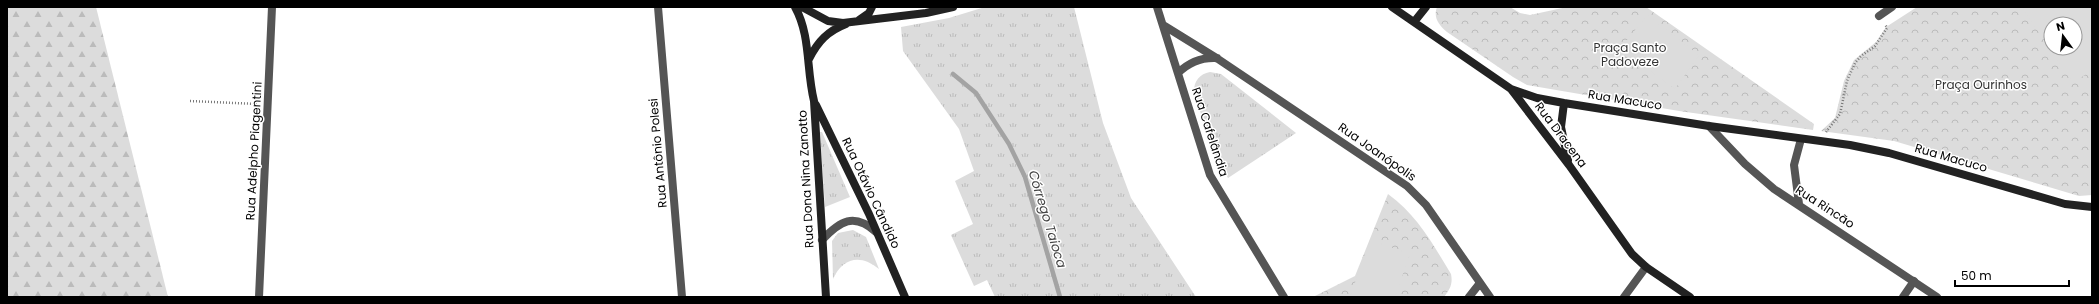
<svg xmlns="http://www.w3.org/2000/svg" width="2099" height="304" viewBox="0 0 2099 304" font-family="Poppins,sans-serif">
  <style>
    .grass { fill: url(#grass-tufts) }
    .forest { fill: url(#forest-firs) }
    .park { fill: url(#park-crowns); fill-rule: evenodd }
    .pitch { fill: #dcdcdc; fill-rule: evenodd }
    .lines { fill: none; stroke-linecap: round; stroke-linejoin: round }
    .stream { stroke: #a3a3a3; stroke-width: 4.5 }
    .path { stroke: #777; stroke-width: 2.5; stroke-dasharray: 1 2; stroke-linecap: butt }
    .lane { stroke: #555; stroke-width: 8 }
    .street { stroke: #555; stroke-width: 8 }
    .secondary { stroke: #222; stroke-width: 8 }
    .labels { text-anchor: middle; stroke-width: 3; stroke-linejoin: round; paint-order: stroke }
    .park-label { font-size: 12px; fill: #333; stroke: #fff }
    .street-label { font-size: 12px; fill: #000; stroke: #fff }
    .water-label { font-size: 13px; font-style: italic; fill: #444; stroke: #fff }
  </style>
  <defs>
    <pattern id="grass-tufts" width="24" height="20" patternUnits="userSpaceOnUse"><rect width="24" height="20" fill="#dcdcdc"/><path d="M3 7l-1-3M5 7V3M7 7l1-3M15 17l-1-3M17 17v-4M19 17l1-3" fill="none" stroke="#bbb"/></pattern>
    <pattern id="forest-firs" width="22" height="20" patternUnits="userSpaceOnUse"><rect width="22" height="20" fill="#dcdcdc"/><path d="M5 1l3.5 6h-7zM16 11l3.5 6h-7z" fill="#bbb"/></pattern>
    <pattern id="park-crowns" width="20" height="18" patternUnits="userSpaceOnUse"><rect width="20" height="18" fill="#dcdcdc"/><path d="M2 6a3 3 0 1 1 6 0M12 15a3 3 0 1 1 6 0" fill="none" stroke="#bbb"/></pattern>
  </defs>
  <rect width="100%" height="100%" fill="#fff"/>
  <path class="grass" d="M985,7h89l29,116 28,75 65,99h-201l-8,-17 -13,6 -23,-51 22,-11 -18,-43 19,-10 -15,-42 -56,-78 -2,-24 48,-9z
    M1210,72l11,2 75,59 -68,45 -12,-21 -22,-63c-1,-12 5,-20 16,-22z
    M820,132h2l28,65 -25,10z
    M853,230l13,7 13,32c-18,-15 -36,-12 -46,10l-1,-38 6,-8z"/>
  <path class="forest" d="M7,7h89l72,290h-161z"/>
  <path class="park" d="M1437,7h73l10,6 10,2 37,-8h79l168,117 -1,6 -134,-19 -152,-26 -14,-8 -66,-45c-8,-7 -14,-14 -10,-25z
    M1917,7h175v188l-13,1 -185,-55 -73,-10 14,-13 9,-37 10,-21 22,-18 10,-15zM2051,24h24v24h-24z
    M1388,194c30,22 44,49 63,80 2,10 -1,15 -7,23h-131l42,-21z"/>
  <path class="pitch" d="M2022,7h70v63l-19,13zM2051,24h24v24h-24z
    M1647,15l52,40 -24,34 -55,-40z
    M1370,240l40,14 -15,43h-45z"/>
  <g class="lines">
    <path class="stream" d="M953,74l23,19 33,51 16,33 35,120"/>
    <path class="path" d="M190,101l67,3
      M1826,132l14,-18 7,-33 8,-18 6,-7 14,-10 12,-18 -2,-4"/>
    <path class="lane" d="M1903,297l11,-16"/>
    <path class="street" d="M658,7l24,290
      M1157,7l53,168 74,122
      M1879,16l13,-9
      M1163,25l55,34 189,127 19,19 64,92
      M1178,73c11,-11 23,-16 39,-15
      M1709,126l36,38 29,25 163,108
      M1799,204l-5,-39 7,-26
      M822,240c18,-19 32,-28 54,-8
      M259,297l13,-290
      M1469,297l11,-14
      M1624,297l22,-30"/>
    <path class="secondary" d="M795,7c16,29 11,62 19,94l12,196
      M802,7l26,14 15,2 83,-10 27,-6
      M1392,7l119,82 58,76 63,89 14,13 44,30
      M859,20l10,-7 3,-6
      M1414,22l12,-15
      M809,59c9,-18 19,-28 37,-35
      M1511,89l26,9 27,5 145,23 141,19 39,8 176,51 27,3
      M1564,103l-3,24 7,33
      M816,105l53,109 36,83"/>
  </g>
  <g class="labels">
    <g class="park-label">
      <text x="1630" y="52">Praça Santo<tspan x="1630" dy="14">Padoveze</tspan></text>
      <text x="1981" y="89">Praça Ourinhos</text>
    </g>
    <g class="street-label">
      <text transform="translate(1625 100) rotate(9)" y="4">Rua Macuco</text>
      <text transform="translate(1210 132) rotate(72)" y="4">Rua Cafelândia</text>
      <text transform="translate(1561 135) rotate(53)" y="4">Rua Dracena</text>
      <text transform="translate(254 151) rotate(-87)" y="4">Rua Adelpho Piagentini</text>
      <text transform="translate(1377 152) rotate(35)" y="4">Rua Joanópolis</text>
      <text transform="translate(658 153) rotate(-95)" y="4">Rua Antônio Polesi</text>
      <text transform="translate(1951 158) rotate(16)" y="4">Rua Macuco</text>
      <text transform="translate(806 179) rotate(-93)" y="4">Rua Dona Nina Zanotto</text>
      <text transform="translate(871 193) rotate(65)" y="4">Rua Otávio Cândido</text>
      <text transform="translate(1825 207) rotate(33)" y="4">Rua Rincão</text>
    </g>
    <g class="water-label">
      <text transform="translate(1048 219) rotate(73)" y="5">Córrego Taioca</text>
    </g>
  </g>
  <rect width="2099" height="304" fill="none" stroke="#000000" stroke-width="16"/>
  <g transform="translate(2063 36) rotate(345)"><circle r="19" fill="#ffffff" stroke="#999999"/>
  <path d="M0-3L7 15L0 10L-7 15Z" fill="#000000"/>
  <text y="-6" font-size="11" font-weight="bold" text-anchor="middle" fill="#000000">N</text>
  </g>
  <path d="M1955 280v6h114v-6" fill="none" stroke="#000000" stroke-width="2"/>
  <text x="1961" y="280" font-size="12" fill="#000000" stroke="#ffffff" stroke-width="3" paint-order="stroke">50 m</text>
</svg>
